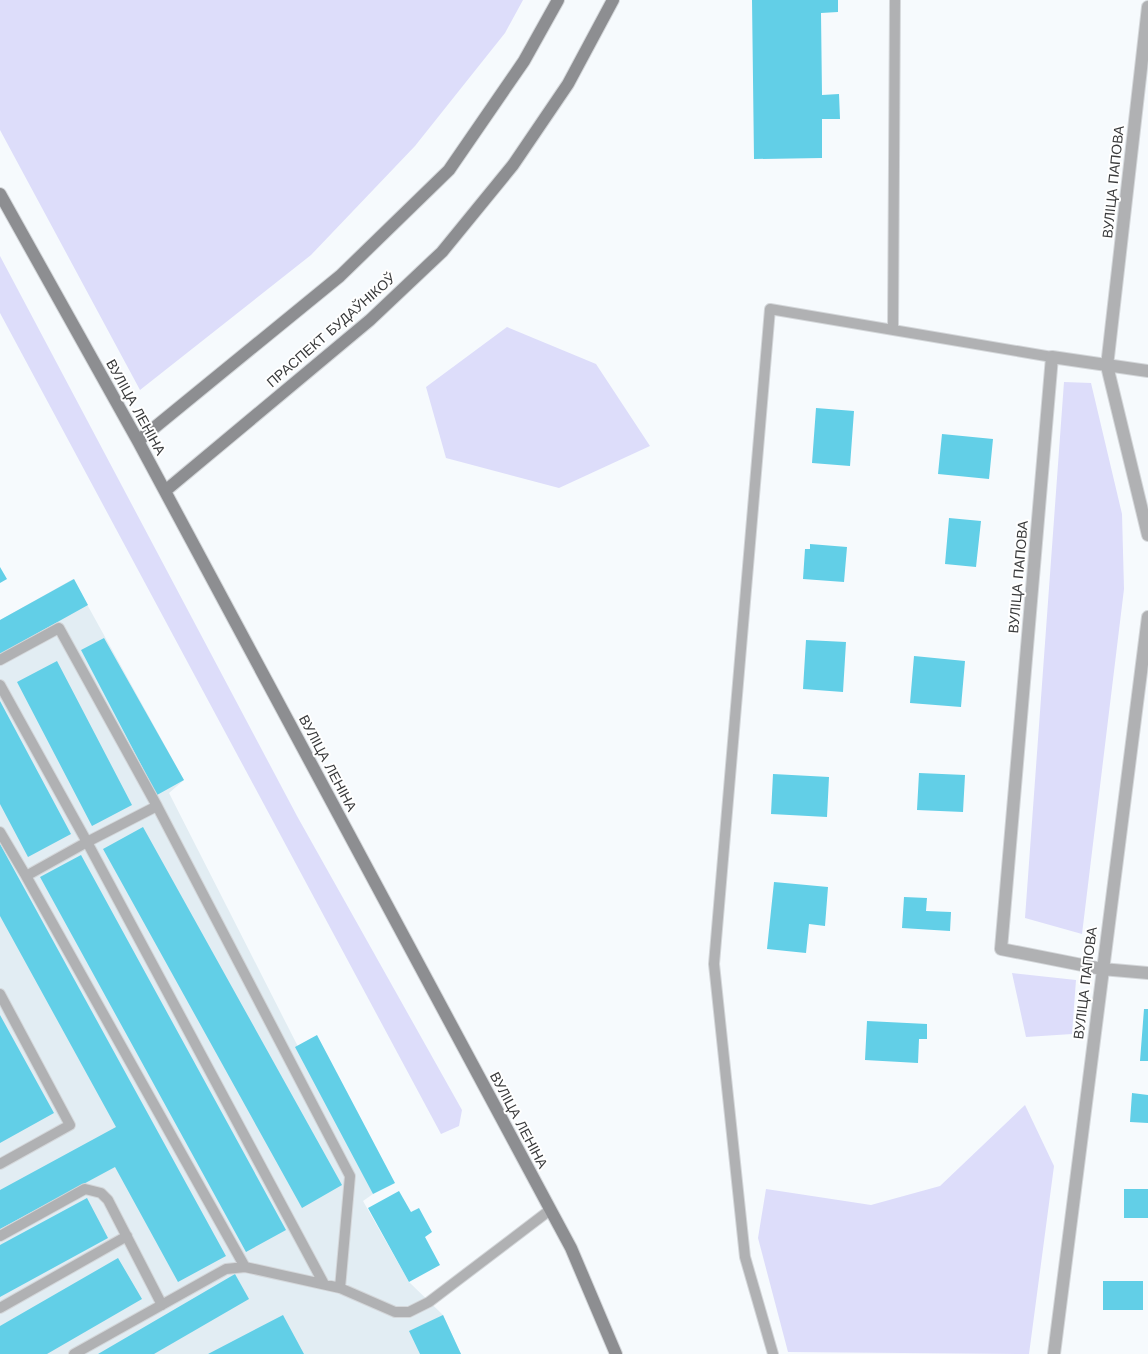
<svg xmlns="http://www.w3.org/2000/svg" width="1148" height="1354" viewBox="0 0 1148 1354" font-family="'Work Sans',sans-serif">
  <style>
    .built { fill: #e2edf3 }
    .green { fill: #ddddfa }
    .building { fill: #62cfe7 }
    .lines { fill: none; stroke-linecap: round; stroke-linejoin: round }
    .lane-casing { stroke: #d4d7da; stroke-width: 12 }
    .street-casing { stroke: #d4d7da; stroke-width: 14 }
    .secondary-casing { stroke: #d4d7da; stroke-width: 14 }
    .lane { stroke: #b0b1b3; stroke-width: 10 }
    .street { stroke: #b0b1b3; stroke-width: 12 }
    .secondary { stroke: #8d8e91; stroke-width: 12 }
    .labels { text-anchor: middle; stroke-width: 4; stroke-linejoin: round; paint-order: stroke }
    .street-label { font-size: 14px; fill: #393a3b; stroke: #fff }
  </style>
  <rect width="100%" height="100%" fill="#f6fafd"/>
  <path class="built" d="M73,579l111,201 -15,13 204,401 -10,7 46,81 34,33 18,39h-461v-734z"/>
  <path class="green" d="M0,0h523l-18,33 -90,113 -104,109 -171,135 -140,-260z
    M0,256l297,560 165,294 -3,16 -18,8 -441,-821z
    M507,327l89,37 54,82 -91,42 -113,-30 -20,-71z
    M1064,382l27,1 31,131 2,75 -42,345 -57,-16z
    M1012,973l64,7 -4,54 -46,3z
    M1025,1105l29,61 -25,188 -241,-2 -30,-114 8,-49 105,16 69,-19z"/>
  <path class="building" d="M752,0h86v12l-17,1 1,82 17,-1 1,25h-18v39l-68,1z
    M816,408l38,3 -4,55 -38,-3z
    M942,434l51,5 -4,40 -51,-5z
    M949,518l32,3 -5,46 -31,-3z
    M810,544l37,3 -3,35 -41,-3 2,-30h5z
    M0,567l7,12 -7,4z
    M74,579l14,26 -88,49v-34z
    M104,638l80,142 -27,15 -76,-145z
    M806,640l40,2 -3,50 -40,-3z
    M914,656l51,5 -4,46 -51,-4z
    M57,661l75,144 -40,21 -75,-144z
    M0,701l71,133 -43,23 -28,-53z
    M919,773l46,2 -2,37 -46,-2z
    M773,774l56,3 -2,40 -56,-3z
    M143,827l199,358 -40,23 -199,-359z
    M0,844l226,412 -48,26 -63,-115 -115,62v-39l116,-63 -116,-211z
    M81,855l205,375 -40,22 -206,-375z
    M774,882l54,5 -3,39 -16,-2 -3,29 -39,-4z
    M904,897l23,1 -1,13 25,1 -1,19 -48,-3z
    M1144,1009h4v52h-8z
    M0,1015l54,98 -54,30z
    M867,1021l60,3v15h-8l-1,24 -53,-3z
    M317,1035l78,148 -22,11 -78,-147z
    M1132,1093l16,2v28l-18,-1z
    M1124,1189h24v29h-24z
    M399,1191l12,21 8,-4 13,24 -7,5 15,28 -31,17 -41,-74z
    M87,1198l21,40 -108,59v-52z
    M118,1258l24,41 -95,55h-47v-28z
    M235,1274l14,25 -95,55h-56z
    M1103,1281h40v29h-40z
    M283,1315l21,39h-96z
    M443,1315l18,39h-41l-11,-23z"/>
  <g class="lines">
    <defs>
      <path id="lane" d="M893,330l2,-330
        M0,660l59,-32 98,178
        M0,685l87,157 -61,34 219,391
        M0,832l26,44
        M0,994l70,131 -70,39
        M0,1236l85,-47 16,4 7,7 54,105
        M324,1284l-237,-442 70,-36 193,370 -10,112
        M0,1308l127,-72
        M74,1354l152,-85 19,-2 95,21 55,24h14l20,-10 121,-92
        M773,1354l-28,-97 -31,-293 56,-655 282,48"/>
      <path id="street" d="M1148,7l-41,359 41,169
        M1148,371l-96,-14 -51,592 101,20 46,4
        M1054,1354l94,-737"/>
      <path id="secondary" d="M0,194l138,247 433,807 45,106
        M138,441l202,-165 109,-106 75,-109 34,-61
        M165,491l205,-171 72,-68 71,-87 55,-81 45,-84"/>
    </defs>
    <use href="#lane" class="lane-casing"/>
    <use href="#street" class="street-casing"/>
    <use href="#secondary" class="secondary-casing"/>
    <use href="#lane" class="lane"/>
    <use href="#street" class="street"/>
    <use href="#secondary" class="secondary"/>
  </g>
  <g class="labels">
    <g class="street-label">
      <text transform="translate(1113 182) rotate(-84)" y="5">ВУЛІЦА ПАПОВА</text>
      <text transform="translate(331 330) rotate(-41)" y="5">ПРАСПЕКТ БУДАЎНІКОЎ</text>
      <text transform="translate(136 407) rotate(61)" y="5">ВУЛІЦА ЛЕНІНА</text>
      <text transform="translate(1018 577) rotate(-85)" y="5">ВУЛІЦА ПАПОВА</text>
      <text transform="translate(328 763) rotate(62)" y="5">ВУЛІЦА ЛЕНІНА</text>
      <text transform="translate(1085 983) rotate(-83)" y="5">ВУЛІЦА ПАПОВА</text>
      <text transform="translate(519 1120) rotate(62)" y="5">ВУЛІЦА ЛЕНІНА</text>
    </g>
  </g>
</svg>
